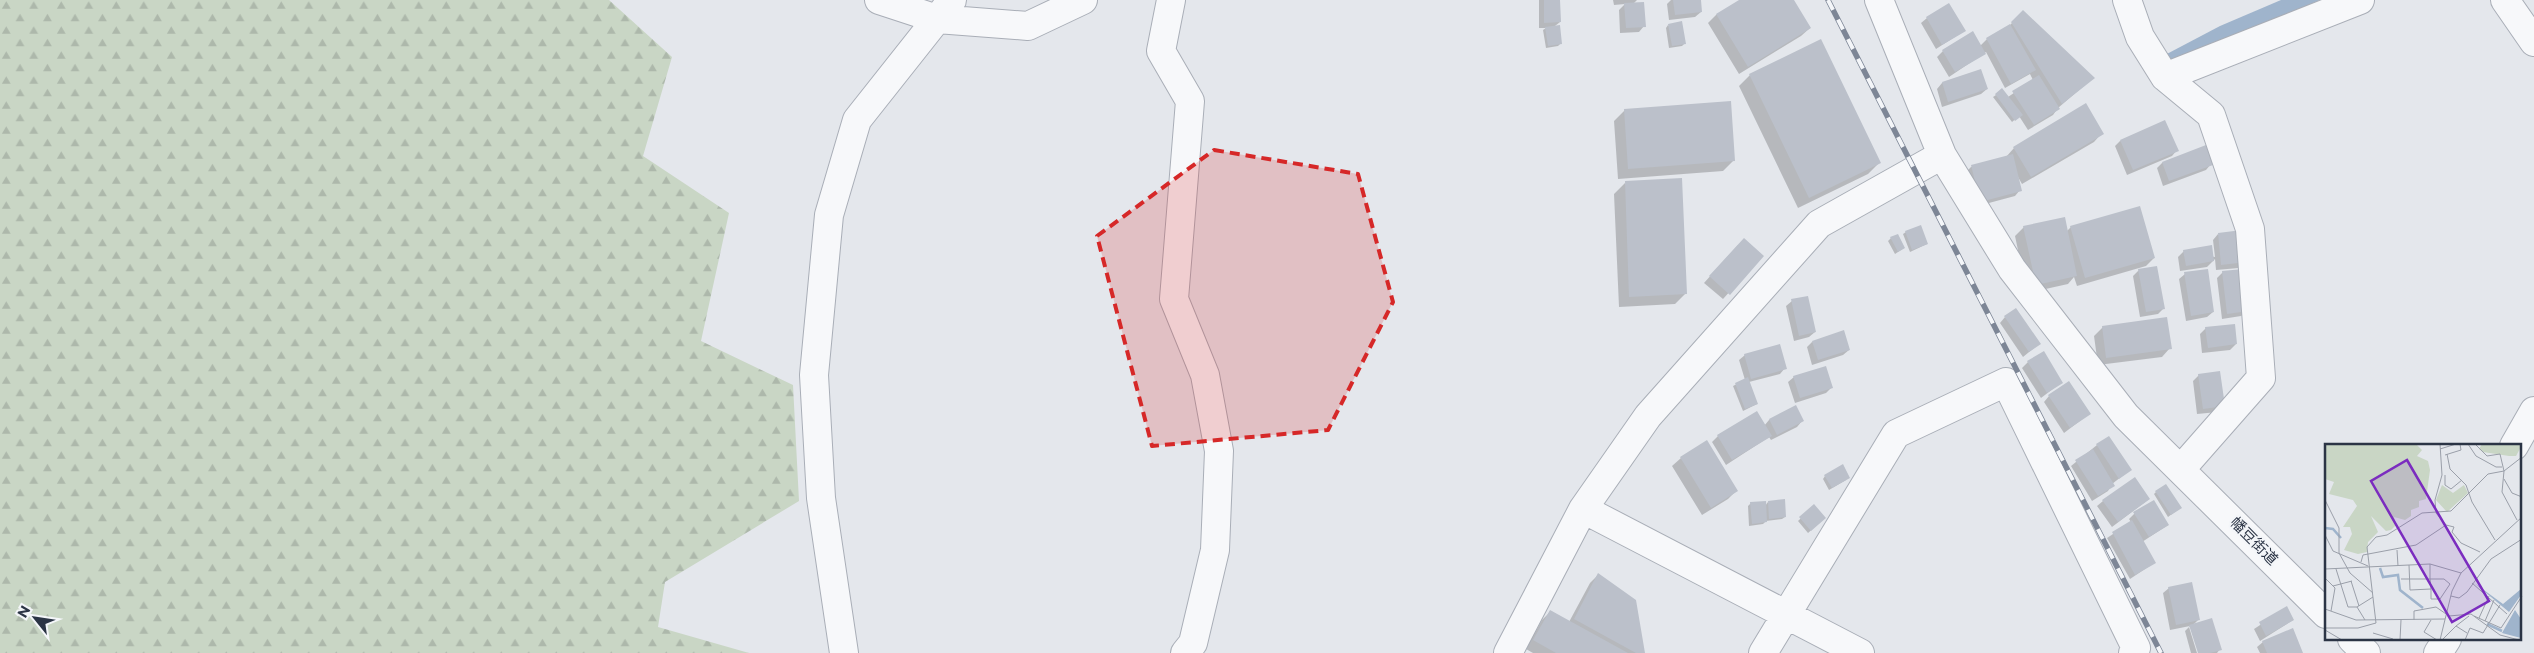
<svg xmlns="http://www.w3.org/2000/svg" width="2534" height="653" viewBox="0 0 2534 653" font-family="Montserrat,'Noto Sans JP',sans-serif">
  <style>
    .forest { fill: url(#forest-firs) }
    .water { fill: #9fb4cc }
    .shadow { fill: #0003 }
    .building { fill: #bbc0ca }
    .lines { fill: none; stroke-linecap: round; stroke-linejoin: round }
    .minor-casing { stroke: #a9aeb7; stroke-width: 30 }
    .minor { stroke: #f7f8fa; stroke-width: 28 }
    .rail-casing { stroke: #7d8696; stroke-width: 5.5 }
    .rail { stroke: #f4f6f9; stroke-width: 4; stroke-dasharray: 11; stroke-linecap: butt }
    .marked { fill: #d62828; fill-opacity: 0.2; stroke: #d62828; stroke-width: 4; stroke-dasharray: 10 6; stroke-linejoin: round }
    .labels { text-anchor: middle; stroke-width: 4.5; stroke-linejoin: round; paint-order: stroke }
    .street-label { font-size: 15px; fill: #2b3445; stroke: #f4f6f9 }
    .inset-river { fill: none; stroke: #9fb4cc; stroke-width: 2.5 }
    .inset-road { fill: none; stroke: #9a9fa9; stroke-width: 1 }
    .view { fill: #7b2cbf; fill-opacity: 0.15; stroke: #7b2cbf; stroke-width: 2.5 }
    .inset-edge { fill: none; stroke: #2b3445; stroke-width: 2.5 }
  </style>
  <defs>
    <pattern id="forest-firs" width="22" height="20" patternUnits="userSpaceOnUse" patternTransform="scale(1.25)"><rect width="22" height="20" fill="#c9d6c5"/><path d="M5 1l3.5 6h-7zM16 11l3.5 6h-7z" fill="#adb8ab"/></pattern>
  </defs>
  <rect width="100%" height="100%" fill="#e4e7ec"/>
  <path class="forest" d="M0,0h609l63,57 -29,99 86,57 -28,128 92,44 6,116 -134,81 -7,45 91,26h-749z"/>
  <path class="water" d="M2281,0h39l-153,64 -4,-8 57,-30z"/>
  <path class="shadow" d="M1539,0h20l1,22 -5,4 6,17 -3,3 -12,2 -3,-18 3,-2h-7z
    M1613,0h24l-4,4 11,22 -5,6 -19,1 -1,-23 6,-6 -11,1z
    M1671,0h29l1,12 -6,5 -26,3 -2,-16z
    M1741,0h52l17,28 -9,8 -62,38 -31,-51 8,-8z
    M2023,12l70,66 -35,30 -5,7 -25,15 -9,-14 -7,6 -19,-25 3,-2 12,2 25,-17 -3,-6 -25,14 -19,-36 -37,25 -12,-20 6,-6 37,-5 7,-7 21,-12z
    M1927,18l37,13 -28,18 -15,-26z
    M1668,25l17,18 -3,3 -13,2 -3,-20z
    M1981,71l6,18 -6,5 -39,13 -5,-18 5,-6z
    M1750,75l129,88 -11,11 -70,34 -59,-122z
    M1625,110l109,50 -11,11 -105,8 -4,-58z
    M2102,133l-8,9 -72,42 -4,-7 2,13 -5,6 -41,11 -8,-35 5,-5 35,-10 8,-9z
    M2120,141l57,9 -5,6 -45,19 -12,-29z
    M2205,147l6,17 -5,6 -43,16 -6,-18 5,-5z
    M1625,183l61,110 -11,11 -56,3 -5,-113z
    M2024,227l43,4 4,-4 83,31 -8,8 -69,20 -3,-9 -6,7 -41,9 -12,-57z
    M1906,232l21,12 -17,8 -7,-18z
    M2218,234l26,28 -5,6 -23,2 -1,-11 -8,8 -27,4 -2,-14 6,-6 31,6 -2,-17z
    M1891,238l13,10 -9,6 -7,-13z
    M1738,245l24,11 -39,43 -19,-16z
    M2139,270l24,39 -5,5 -18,3 -7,-41z
    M2223,272l24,39 -6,5 -19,3 -5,-41z
    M2185,274l28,38 -6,5 -21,4 -7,-42z
    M1792,301l23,31 -6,5 -15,4 -8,-35z
    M2005,317l34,27 -16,13 -23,-34z
    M2103,327l67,21 -8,9 -64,8 -4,-29z
    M2206,328l30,16 -6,6 -28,3 -2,-19z
    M1812,342l37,8 -6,5 -31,10 -5,-18z
    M1745,355l40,13 -5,6 -31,8 8,22 -14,7 -10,-25 12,-6 -6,-20z
    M2028,362l34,20 -21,16 -19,-30z
    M2199,375l24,31 -5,6 -21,2 -4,-33z
    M1794,377l37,11 -5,5 -31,10 -7,-21z
    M2049,396l40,18 -25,19 -20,-31z
    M1795,407l7,14 -5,6 -26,13 -2,-3 -43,28 -14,-23 6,-6 46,-10 5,-6z
    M2097,445l33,25 -18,14 -4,7 -16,10 -21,-35z
    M1681,458l55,33 -8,8 -26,16 -30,-49z
    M1825,476l21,4 -17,10 -6,-11z
    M2156,492l24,16 -12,9 -14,-23z
    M2149,499l-37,28 -15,-21 6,-5z
    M1768,502l17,15 -3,2 -16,2 -3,3 -14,2 -1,-20 3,-3 14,3z
    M1814,506l11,12 -17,15 -10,-12z
    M2136,512l32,13 -26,17 12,21 -24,16 -23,-41 24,-16 -2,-3z
    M1598,575l45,78h-110l-7,-4 16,-29 9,-9 18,11 21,-39z
    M2169,588l29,32 -5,5 27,24 -3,4h-18l-7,-26h-3l8,26h-6l-6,-22 5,-5 -20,4 -7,-37z
    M2286,608l7,12 -33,21 -6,-12z
    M2263,642l39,11h-42l-3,-6z"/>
  <path class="building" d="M1544,0h16l1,22 -17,1z
    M1673,0h28l1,12 -27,3z
    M1739,0h55l17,28 -63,39 -32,-53z
    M1644,2l2,25 -20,1 -2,-25z
    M1949,3l17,28 -24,14 -16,-28z
    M2023,10l72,68 -33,26 -51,-82z
    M1682,21l4,23 -14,2 -4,-22z
    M2010,24l26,46 -25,14 -25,-46z
    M1560,25l2,19 -14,2 -3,-19z
    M1973,31l13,23 -31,18 -13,-22z
    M1821,39l60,124 -72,35 -60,-124z
    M1981,69l7,20 -40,13 -6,-20z
    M2039,75l21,34 -26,16 -22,-34z
    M2002,88l21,27 -8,6 -20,-27z
    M1731,101l4,60 -107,8 -4,-60z
    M2086,103l18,31 -73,43 -18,-30z
    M2165,120l14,31 -46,19 -13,-30z
    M2206,145l7,20 -44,16 -7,-19z
    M2013,154l9,37 -42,11 -9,-37z
    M1682,178l5,116 -58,3 -4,-116z
    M2140,206l15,52 -70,20 -15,-52z
    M2065,217l12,59 -41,9 -13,-59z
    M1921,225l7,19 -16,6 -7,-19z
    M2242,230l4,32 -25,3 -3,-32z
    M1898,234l7,14 -7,4 -8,-15z
    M1744,238l20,18 -34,39 -21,-19z
    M2212,245l2,16 -28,5 -3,-16z
    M2157,266l8,43 -19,3 -8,-43z
    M2208,269l6,43 -23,4 -7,-44z
    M2243,269l5,42 -21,3 -5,-43z
    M1808,296l8,36 -17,4 -8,-37z
    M2016,308l25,36 -12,8 -25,-36z
    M2167,317l5,32 -66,9 -4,-32z
    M2235,324l2,20 -29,4 -3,-21z
    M1844,330l6,20 -32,10 -6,-19z
    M1780,344l7,25 -36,10 -7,-25z
    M2044,351l19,32 -16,10 -20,-32z
    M1826,366l7,22 -33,10 -7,-22z
    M2220,371l5,35 -22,3 -5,-35z
    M1748,377l10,27 -13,5 -10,-26z
    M2069,381l22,33 -21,14 -22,-33z
    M1796,405l8,16 -27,14 -8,-16z
    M1757,411l15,25 -40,24 -15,-25z
    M2109,436l23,34 -13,9 -23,-35z
    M1707,440l31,51 -27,17 -31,-51z
    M2093,449l22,37 -17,10 -23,-36z
    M1843,464l7,14 -18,10 -8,-13z
    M2135,477l15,22 -32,23 -16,-22z
    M2166,484l16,24 -11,7 -16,-24z
    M1785,499l1,18 -17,2 -1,-18z
    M2154,500l15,25 -20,12 -16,-25z
    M1766,501l1,21 -15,2 -2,-22z
    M1814,504l12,14 -15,13 -12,-14z
    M2132,520l24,43 -21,12 -23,-43z
    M1598,573l38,27 9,53h-9l-62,-34z
    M2192,582l8,38 -24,5 -8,-38z
    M2287,606l7,14 -28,16 -7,-14z
    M1550,610l78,43h-72l-23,-13z
    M2212,618l10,32 -12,3h-12l-9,-28z
    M2293,628l10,25h-36l-5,-12z"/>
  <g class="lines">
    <defs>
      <path id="minor" d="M879,0l58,19 91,7 55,-26
        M1171,0l-10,51 29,50 -16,198 31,76 14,76 -4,99 -22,93 -8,10
        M1879,0l63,155 70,114 114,147 200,198
        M2127,0l13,37 25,40 46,38 39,114 11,149 -80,91
        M2505,0l29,42
        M2165,77l195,-77
        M2514,446l20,-35
        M1583,509l277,144
        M2352,639l14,14
        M844,653l-23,-155 -7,-123 15,-160 28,-95 95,-120
        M1508,653l75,-144 65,-93 171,-192 123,-69
        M1763,653l133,-219 110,-52 130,266 -3,5
        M2438,653l9,-14"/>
    </defs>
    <use href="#minor" class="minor-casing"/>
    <use href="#minor" class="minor"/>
    <defs>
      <path id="rail" d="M1828,0l333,653"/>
    </defs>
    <use href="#rail" class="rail-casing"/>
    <use href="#rail" class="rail"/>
  </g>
  <path class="marked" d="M1214,150l144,24 35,128 -65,128 -176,16 -55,-210z"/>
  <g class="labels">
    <g class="street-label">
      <text transform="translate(2254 541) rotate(45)" y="5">幡豆街道</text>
    </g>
  </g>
  <g transform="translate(2325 444)">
    <rect width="196" height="196" fill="#e4e7ec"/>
    <path d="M0,0h91l6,6 -5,6 11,5 2,9 -4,29 -7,2v6l-8,3v6l-6,4 -11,-3 2,8 -5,5 -5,1 -15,-15 7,16 -10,10 -1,10 -9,2 -14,-4 8,-16 -2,-7h-7l14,-21 -4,-6 -24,-6 5,-12 -9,-3zM157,0h39v3l-5,9h-7l-26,-4 -4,-3zM117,41l11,8 11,-8 4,8 -21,19 -11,-12z" fill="#c9d6c5"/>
    <path d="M148,138l30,22 18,-15v6l-12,17zM190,166l6,9v19l-19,-5z" fill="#9fb4cc"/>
    <path class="inset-river" d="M0,84l8,1 8,9M55,124l3,9 15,-2 2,15 23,18M162,180l15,7"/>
    <path class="inset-road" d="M115,0l2,31 -7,25 1,13 10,12 8,2 -2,5 9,11 19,9M143,0l8,12 20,11h6M150,0l12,12 13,-2 4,17 -2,21 15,28M115,5l16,-5M122,10l3,15 16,16 6,17 23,38M120,11l16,-5 -1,-6M120,31v10l6,4 11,-9M179,35l8,14 10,4M0,56l14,28v25l11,20 23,20M0,91l8,16 35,15M72,106l1,16M36,118l2,-7 53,-10 30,-20M84,121l1,25 21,-1M0,125l105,-5 31,9M11,125l12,38h9l16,-10M0,134l10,10 -4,23M76,135h43l6,5 -10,15h-9v-10l-1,-10v-15M26,137l8,25M147,139l35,31M8,142l19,-5M126,152l8,2 8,-6 24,-33 31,-20M32,163l8,13M0,165l31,11 89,-1M149,172l27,12 21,-32M154,174l10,-22M89,176v-9l22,-4 13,9 22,-2 29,21 19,5M106,176l-7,12 13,8M160,177l9,-21M131,182l13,-10M0,184h33l18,-5 -9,-76 9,-10 11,-2 35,-22 29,-2 37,-37 16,-3 18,-14M0,186l17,10M48,189l20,6M75,196l1,-20M115,196l12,-49 9,-18 61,-56M117,196l14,-14 11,7M140,196l5,-12 13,5 17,-28"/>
    <path class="view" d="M82,16l82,141 -37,21 -81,-141z"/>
    <rect width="196" height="196" class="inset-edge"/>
  </g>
  <g transform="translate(35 618) rotate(300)" stroke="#f4f6f9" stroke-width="4" paint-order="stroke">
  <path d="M0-4L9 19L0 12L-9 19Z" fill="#2b3445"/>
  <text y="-8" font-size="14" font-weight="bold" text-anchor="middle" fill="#2b3445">N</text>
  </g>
</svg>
